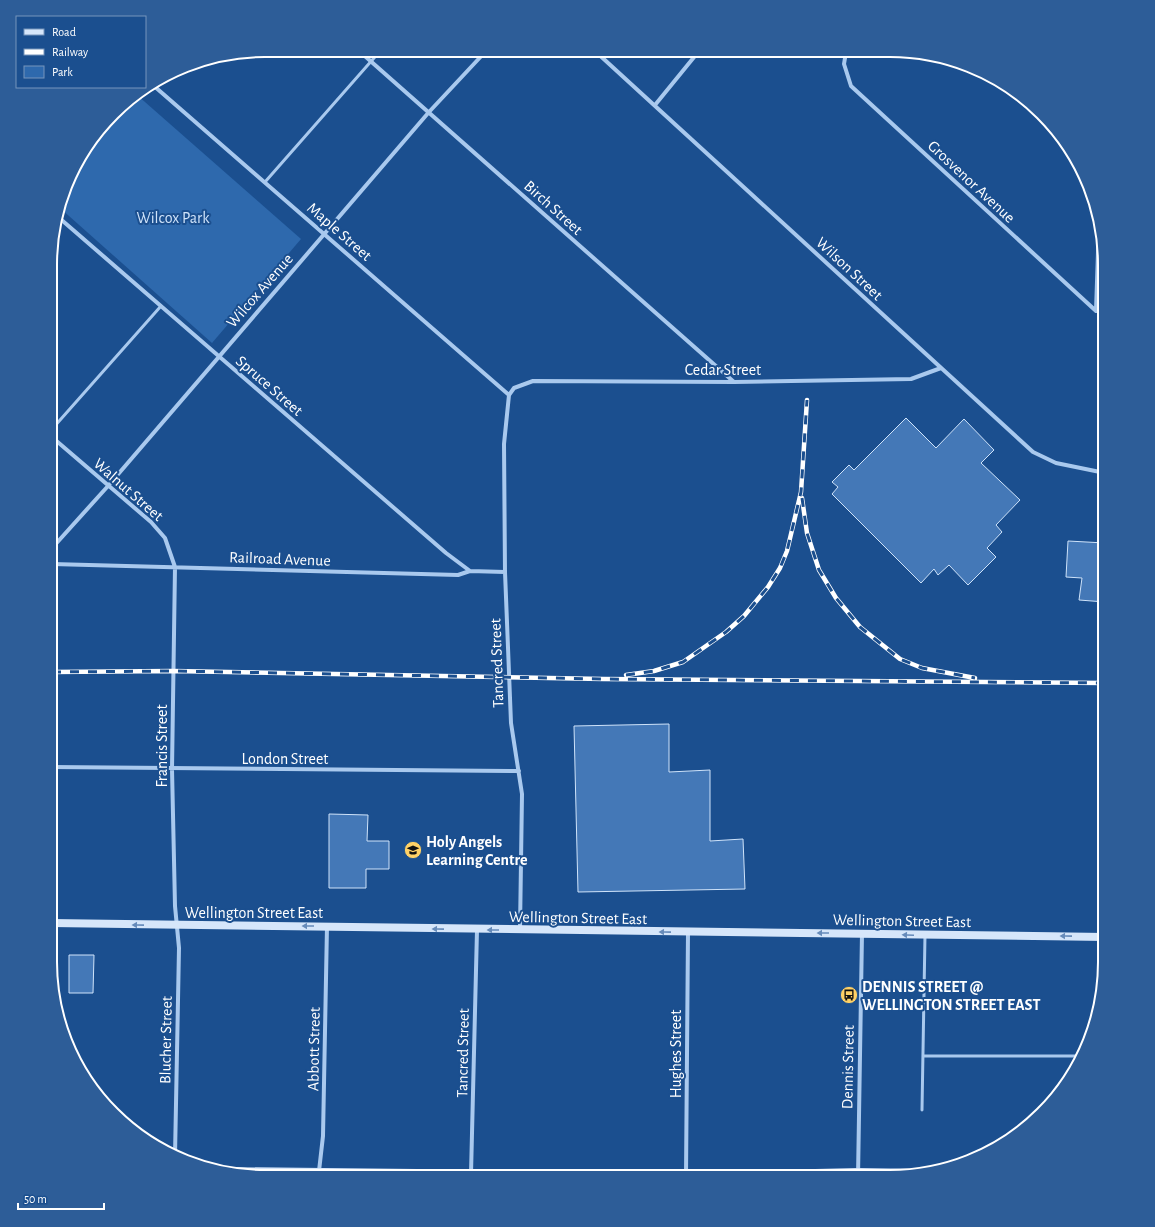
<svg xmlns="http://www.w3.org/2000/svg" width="1155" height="1227" viewBox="0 0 1155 1227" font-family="'Alegreya Sans',sans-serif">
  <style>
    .green { fill: #2e69ad }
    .building { fill: #4478b7; stroke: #cfe3fa }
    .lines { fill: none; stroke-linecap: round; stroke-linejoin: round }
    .lane { stroke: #a9c9ee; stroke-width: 3 }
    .street { stroke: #a9c9ee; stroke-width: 4 }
    .secondary { stroke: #d6e6fa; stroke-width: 8 }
    .rail-casing { stroke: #fff; stroke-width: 4.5 }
    .rail { stroke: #1b4f8f; stroke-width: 3; stroke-dasharray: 9; stroke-linecap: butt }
    .oneway { fill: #668bba }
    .labels { text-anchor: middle; stroke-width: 4; stroke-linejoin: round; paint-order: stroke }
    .street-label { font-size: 16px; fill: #fff; stroke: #1b4f8f }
    .park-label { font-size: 16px; fill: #cfe3fa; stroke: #1b4f8f }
    .poi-label { font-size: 16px; font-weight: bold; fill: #fff; stroke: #1b4f8f; text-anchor: start }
    .rim { fill: none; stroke: #fff; stroke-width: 2 }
  </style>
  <rect width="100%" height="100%" fill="#1b4f8f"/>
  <path class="green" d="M137,95l164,144 -89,104 -152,-135 19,-50 44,-55z"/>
  <path class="building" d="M906,418l30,30 28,-29 30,31 -13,13 39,37 -24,25 6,7 -15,16 9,9 -28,28 -19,-20 -11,10 -4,-6 -13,14 -89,-89 6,-7 -6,-5 17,-17 5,5z
    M1068,541l37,2v59l-26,-2 3,-22 -16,-1z
    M669,724v48l41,-2v71l33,-2 2,50 -167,3 -4,-166z
    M329,814l39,1 -1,26h22v28h-23v19h-37z
    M69,955h25l-1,38h-24z"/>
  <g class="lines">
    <path class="lane" d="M265,182l116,-132
      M53,428l108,-122
      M923,1056h159
      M922,1110l3,-175"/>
    <path class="street" d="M358,50l376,332
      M595,51l438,401 23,11 49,10
      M846,52l-2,12 7,22 245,225h9
      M154,86l355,309
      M655,105l44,-54
      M57,216l389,337 24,18
      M1096,311l3,-88
      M53,438l98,84 14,16 10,29 -3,202 3,137 4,42 -4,208
      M53,547l55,-61 321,-374 57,-61
      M52,564l406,11 12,-4 35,1
      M51,767l468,4
      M520,929l2,-135 -11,-71 -6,-151 -1,-128 5,-49 5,-7 19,-7 201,1 177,-3 30,-11
      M319,1171l4,-35 4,-210
      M471,1174l6,-244
      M686,1176l2,-244
      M858,1177l4,-244"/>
    <path class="secondary" d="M51,923l1054,14
      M61,1030l1,1
      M219,1171l467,5 172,-4 65,1"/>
    <defs>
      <path id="rail" d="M802,498l5,35 12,37 17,28 24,29 40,32 22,9 53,10
        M52,672l121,-1 430,8 502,4
        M626,675l28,-4 29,-9 43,-30 18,-16 24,-29 12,-19 7,-17 14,-59 6,-92"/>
    </defs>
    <use href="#rail" class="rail-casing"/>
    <use href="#rail" class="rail"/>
  </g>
  <defs><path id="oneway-solid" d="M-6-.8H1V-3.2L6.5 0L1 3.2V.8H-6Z"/></defs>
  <g class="oneway">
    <use href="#oneway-solid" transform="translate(138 925) rotate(-179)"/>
    <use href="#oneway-solid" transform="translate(308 926) rotate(-180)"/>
    <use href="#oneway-solid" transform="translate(438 929) rotate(-179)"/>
    <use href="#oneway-solid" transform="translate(493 930) rotate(180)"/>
    <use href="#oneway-solid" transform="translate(665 932) rotate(-179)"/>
    <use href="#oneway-solid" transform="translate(823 933) rotate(-180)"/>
    <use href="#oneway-solid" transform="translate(908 935) rotate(-178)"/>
    <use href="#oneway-solid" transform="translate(1066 936) rotate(-179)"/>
  </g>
  <defs>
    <symbol id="school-disc" viewBox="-11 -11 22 22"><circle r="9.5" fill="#ffd166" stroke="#1b4f8f"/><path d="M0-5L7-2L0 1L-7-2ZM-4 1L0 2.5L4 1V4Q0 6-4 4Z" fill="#111"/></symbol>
    <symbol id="bus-disc" viewBox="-11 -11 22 22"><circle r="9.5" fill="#ffd166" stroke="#1b4f8f"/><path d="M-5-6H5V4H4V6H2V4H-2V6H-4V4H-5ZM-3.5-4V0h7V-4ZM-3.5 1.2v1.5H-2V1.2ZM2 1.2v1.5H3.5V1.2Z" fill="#111"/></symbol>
  </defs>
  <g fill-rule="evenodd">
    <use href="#school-disc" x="403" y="840" width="20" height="20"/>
    <use href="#bus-disc" x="839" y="985" width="20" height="20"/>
  </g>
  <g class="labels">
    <g class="street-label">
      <text transform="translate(972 181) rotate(43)" y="6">Grosvenor Avenue</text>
      <text transform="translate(554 207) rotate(42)" y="6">Birch Street</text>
      <text transform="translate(340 231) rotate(41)" y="6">Maple Street</text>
      <text transform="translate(850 268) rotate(43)" y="6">Wilson Street</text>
      <text transform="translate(259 290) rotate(-49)" y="6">Wilcox Avenue</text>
      <text x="723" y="375">Cedar Street</text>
      <text transform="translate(270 385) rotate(41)" y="6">Spruce Street</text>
      <text transform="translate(129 489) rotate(41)" y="6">Walnut Street</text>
      <text transform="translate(280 558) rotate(2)" y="6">Railroad Avenue</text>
      <text transform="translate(496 663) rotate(-92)" y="6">Tancred Street</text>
      <text transform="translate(161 746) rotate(-90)" y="6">Francis Street</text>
      <text x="285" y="764">London Street</text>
      <text x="254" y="918">Wellington Street East</text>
      <text transform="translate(578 917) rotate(1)" y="6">Wellington Street East</text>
      <text transform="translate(902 920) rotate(1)" y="6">Wellington Street East</text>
      <text transform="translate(165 1040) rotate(-89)" y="6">Blucher Street</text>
      <text transform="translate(313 1049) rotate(-89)" y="6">Abbott Street</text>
      <text transform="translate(462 1053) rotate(-89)" y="6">Tancred Street</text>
      <text transform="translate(675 1054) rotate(-90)" y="6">Hughes Street</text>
      <text transform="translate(847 1067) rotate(-89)" y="6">Dennis Street</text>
    </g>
    <g class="park-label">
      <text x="173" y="223">Wilcox Park</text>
    </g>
    <g class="poi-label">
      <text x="426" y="847">Holy Angels<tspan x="426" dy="18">Learning Centre</tspan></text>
      <text x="862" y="992">DENNIS STREET @<tspan x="862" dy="18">WELLINGTON STREET EAST</tspan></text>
    </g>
  </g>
  <path d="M0 0H1155V1227H0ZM265 57H890A208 208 0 0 1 1098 265V962A208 208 0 0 1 890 1170H265A208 208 0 0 1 57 962V265A208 208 0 0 1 265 57Z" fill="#2d5d98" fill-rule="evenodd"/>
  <path class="rim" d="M265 57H890A208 208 0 0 1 1098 265V962A208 208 0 0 1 890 1170H265A208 208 0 0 1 57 962V265A208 208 0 0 1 265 57Z"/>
  <rect x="16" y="16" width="130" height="72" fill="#1b4f8f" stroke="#7695bc"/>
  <rect x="24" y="29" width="20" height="6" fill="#d6e6fa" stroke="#7695bc"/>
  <text x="52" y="36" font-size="12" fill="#ffffff">Road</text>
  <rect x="24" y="49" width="20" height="6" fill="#ffffff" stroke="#7695bc"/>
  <text x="52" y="56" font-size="12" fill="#ffffff">Railway</text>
  <rect x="24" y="66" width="20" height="12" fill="#2e69ad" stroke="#7695bc"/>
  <text x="52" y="76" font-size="12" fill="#ffffff">Park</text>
  <path d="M18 1203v6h86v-6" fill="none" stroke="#ffffff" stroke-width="2"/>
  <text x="24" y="1203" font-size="12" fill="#ffffff" stroke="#1b4f8f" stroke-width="3" paint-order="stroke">50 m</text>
</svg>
